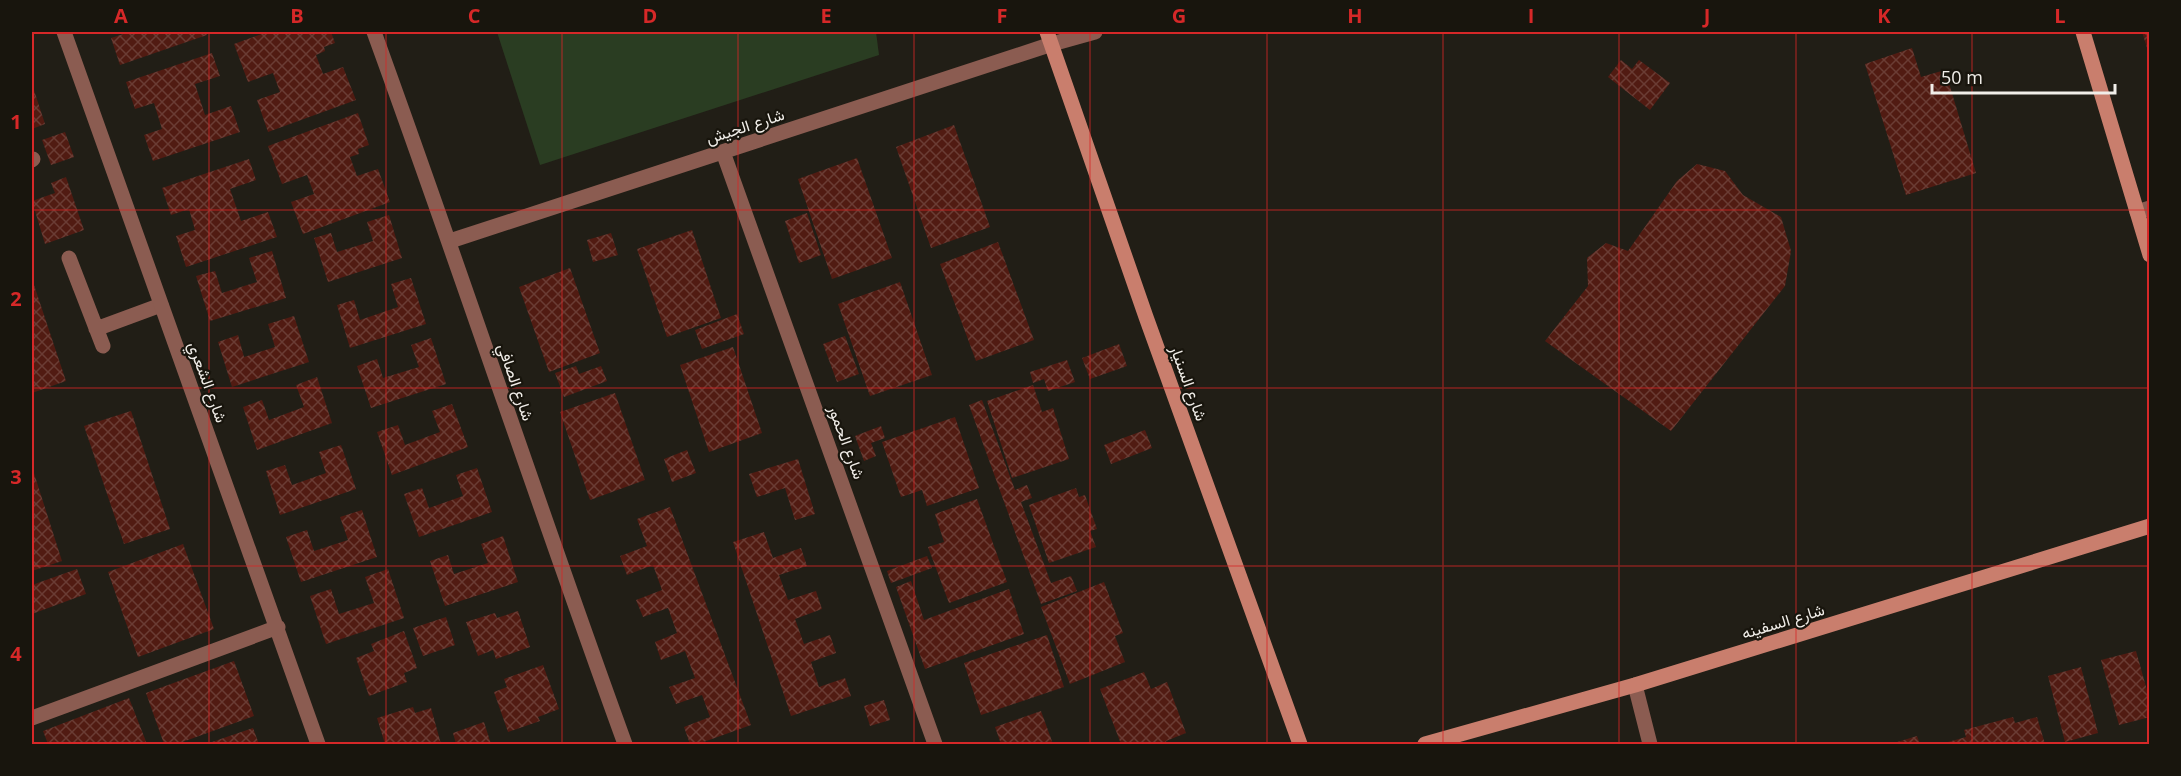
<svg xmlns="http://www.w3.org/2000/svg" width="2181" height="776" viewBox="0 0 2181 776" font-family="'Open Sans',Vazirmatn,sans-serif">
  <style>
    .grass { fill: #2a3d22 }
    .building { fill: url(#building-cross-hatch) }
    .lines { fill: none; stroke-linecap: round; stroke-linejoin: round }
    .lane { stroke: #8b5c51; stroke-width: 15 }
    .street { stroke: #8b5c51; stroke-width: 15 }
    .secondary { stroke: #c97e6d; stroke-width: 15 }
    .grid { fill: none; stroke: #d62828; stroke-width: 1.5; stroke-opacity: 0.55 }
    .labels { text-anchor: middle; stroke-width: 4.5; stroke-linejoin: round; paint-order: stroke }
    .street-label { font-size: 16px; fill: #f1eee9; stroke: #18150d }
    .neatline { fill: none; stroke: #d62828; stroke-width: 2 }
    .grid-label { font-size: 20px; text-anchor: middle; font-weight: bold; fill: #d62828 }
  </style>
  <defs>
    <pattern id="building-cross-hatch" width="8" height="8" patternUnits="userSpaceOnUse" patternTransform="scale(1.5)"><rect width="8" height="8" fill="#511b12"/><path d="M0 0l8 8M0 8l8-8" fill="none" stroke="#6a3c34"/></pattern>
  </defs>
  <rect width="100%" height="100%" fill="#211e16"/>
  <path class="grass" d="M497,32h379l3,23 -339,110z"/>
  <path class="building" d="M130,32h76l1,3 -87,30 -9,-27z
    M267,32h64l4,11 -11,4 1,4 -9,4 7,19 20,-7 13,33 -88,32 -11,-32 23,-8 -7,-19 -25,9 -14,-38z
    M2142,32h8v22h-1z
    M1912,48l9,29 24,-7 31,103 -70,22 -41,-131z
    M212,53l8,23 -25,8 10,31 26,-9 9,26 -87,29 -9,-26 18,-6 -8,-26 -19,6 -9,-27z
    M1621,60l11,9 7,-9 31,23 -20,27 -42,-33z
    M32,84l13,40 -13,5z
    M358,113l11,32 -11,4 1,5 -9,3 7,19 21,-7 12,33 -87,32 -12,-32 23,-8 -7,-19 -25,9 -14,-38z
    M954,125l36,102 -59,21 -35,-101z
    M65,132l9,25 -23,8 -9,-25z
    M857,158l35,100 -60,21 -34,-100z
    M249,159l7,21 -26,9 11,32 27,-9 9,25 -91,30 -10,-31 19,-6 -6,-21 -18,6 -9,-27z
    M1697,164l28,7 18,24 38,22 10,34 -6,35 -114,145 -126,-90 43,-55 -1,-28 19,-15 22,8 49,-70z
    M66,177l18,53 -39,14 -13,-43 23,-8 -4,-10z
    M807,213l14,42 -22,8 -14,-42z
    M389,215l13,43 -74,24 -14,-44 17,-5 6,19 36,-11 -6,-19z
    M692,230l29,88 -54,19 -30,-88z
    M611,233l7,22 -25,7 -6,-22z
    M998,242l36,98 -58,21 -36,-97z
    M272,251l14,47 -76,23 -14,-45 19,-5 7,22 35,-11 -8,-24z
    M570,268l30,85 -51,19 -30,-85z
    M411,278l15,46 -76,24 -13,-43 17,-5 6,20 38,-13 -7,-23z
    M32,279l34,102 -34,12z
    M900,282l32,93 -62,21 -32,-92z
    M737,314l7,20 -42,15 -7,-19z
    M294,316l15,46 -77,25 -14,-45 20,-7 6,22 31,-10 -7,-23z
    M845,336l14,38 -22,8 -14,-38z
    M431,338l15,46 -75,24 -14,-42 20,-7 6,19 36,-11 -8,-22z
    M1119,344l8,22 -37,13 -8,-21z
    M733,347l29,86 -53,19 -29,-87z
    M1067,360l8,22 -27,9 -4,-12 -11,4 -3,-11z
    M576,366l3,8 22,-8 6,15 -43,16 -9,-24z
    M317,377l15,46 -75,27 -14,-43 19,-7 7,20 35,-13 -8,-22z
    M1033,385l9,27 11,-4 16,51 -57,19 -25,-77z
    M615,393l30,87 -55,20 -30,-88z
    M982,400l33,90 12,-5 5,13 -11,4 30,81 20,-7 6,15 -36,13 -72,-199z
    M452,404l16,43 -76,28 -15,-43 21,-7 7,20 35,-13 -8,-21z
    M131,411l39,118 -46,15 -40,-118z
    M955,417l24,71 -52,18 -5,-16 -21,7 -19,-55z
    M881,426l4,12 -14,5 5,13 -12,5 -9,-25z
    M1145,430l7,18 -41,16 -7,-19z
    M341,445l15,44 -76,26 -14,-44 19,-6 7,20 34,-12 -7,-21z
    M687,450l9,23 -24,9 -8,-23z
    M798,459l17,55 -20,6 -10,-32 -28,9 -8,-23z
    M32,467l30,94 -30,10z
    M477,468l15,44 -73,25 -15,-43 18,-6 7,20 34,-12 -7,-21z
    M1076,488l3,9 6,-2 12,34 -7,2 6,16 -47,16 -20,-58z
    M977,499l30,83 -58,21 -21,-56 16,-5 -9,-28z
    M670,507l81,218 -53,19h-8l-6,-17 26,-10 -8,-22 -26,9 -7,-17 26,-9 -10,-27 -24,9 -6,-18 22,-9 -9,-25 -25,9 -7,-17 26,-10 -9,-25 -26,10 -7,-19 27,-10 -10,-27z
    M362,510l15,47 -76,25 -15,-45 21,-7 7,21 34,-11 -8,-23z
    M764,532l9,26 28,-10 6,18 -28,9 9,25 28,-9 6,18 -27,10 9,25 26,-9 6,18 -25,9 8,25 26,-9 6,18 -60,20 -58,-174z
    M503,536l15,46 -73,24 -15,-45 18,-6 6,19 34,-11 -7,-19z
    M183,544l31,85 -76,28 -30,-85z
    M927,556l5,12 -41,15 -4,-12z
    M77,569l9,25 -54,20v-29z
    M388,569l16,49 -78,26 -16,-48 21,-7 8,25 35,-11 -9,-26z
    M911,581l13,39 85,-31 15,45 -99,35 -29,-82z
    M1104,582l19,51 -8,3 10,26 -55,22 -29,-77z
    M518,611l12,36 -34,12 -3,-9 -15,6 -12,-34 29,-9 2,5z
    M446,617l9,28 -32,11 -10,-28z
    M404,631l13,37 -13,5 3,9 -38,14 -13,-38 18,-7 -3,-7z
    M1047,635l17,52 -83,28 -17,-52z
    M2136,651l14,50v16l-31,8 -18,-65z
    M234,661l20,55 -77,28h-13l-18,-51z
    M543,665l16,44 -21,8 2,4 -32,11 -14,-40 13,-5 -3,-8z
    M2081,667l17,66 -33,9 -17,-66z
    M1144,672l7,17 16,-7 19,51 -20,8 1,3h-46l-21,-55z
    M129,698l18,46h-99l-5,-13z
    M884,700l6,20 -20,6 -6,-20z
    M413,707l2,6 16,-5 10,36h-56l-8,-26z
    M1041,711l12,33h-52l-6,-17z
    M2013,717l2,6 22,-6 8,27h-96l-1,-2 18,-5 -2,-7z
    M484,722l7,22h-35l-3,-11z
    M253,728l6,16h-53z
    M1917,736l3,8h-26v-1z"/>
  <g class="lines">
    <path class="lane" d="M1052,44l43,-12
      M32,160l1,-1
      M69,258l34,88
      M96,329l65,-24"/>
    <path class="street" d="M64,32l254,712
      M374,32c86,236 165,476 251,712
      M723,152l212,592
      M2137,212l13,-4
      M450,241l602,-197
      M1635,685l15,59
      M32,718l246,-91"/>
    <path class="secondary" d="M1047,32l99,285 154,427
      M2083,32l67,223
      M1425,744l210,-59 515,-159"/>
  </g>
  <path class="grid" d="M209,32v712M386,32v712M562,32v712M738,32v712M914,32v712M1090,32v712M1267,32v712M1443,32v712M1619,32v712M1796,32v712M1972,32v712M32,210h2118M32,388h2118M32,566h2118"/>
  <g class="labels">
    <g class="street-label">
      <text transform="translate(745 126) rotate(-18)" y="6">شارع الجيش</text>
      <text transform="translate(208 382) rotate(70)" y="6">شارع الشعري</text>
      <text transform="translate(516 382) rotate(71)" y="6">شارع الصافي</text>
      <text transform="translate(1189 383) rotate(70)" y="6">شارع السنيار</text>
      <text transform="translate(847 442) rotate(70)" y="6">شارع الحمور</text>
      <text transform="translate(1783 621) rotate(-17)" y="6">شارع السفينه</text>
    </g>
  </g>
  <rect width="2181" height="776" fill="none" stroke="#18150d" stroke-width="66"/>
  <path d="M1932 84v9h183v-9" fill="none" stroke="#f1eee9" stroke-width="3"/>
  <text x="1941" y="84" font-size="18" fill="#f1eee9" stroke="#18150d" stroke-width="4.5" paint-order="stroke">50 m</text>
  <rect x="33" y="33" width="2115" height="710" class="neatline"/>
  <g class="grid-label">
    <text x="121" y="23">A</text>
    <text x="297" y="23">B</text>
    <text x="474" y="23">C</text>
    <text x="650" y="23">D</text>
    <text x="826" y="23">E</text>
    <text x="1002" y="23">F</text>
    <text x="1179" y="23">G</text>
    <text x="1355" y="23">H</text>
    <text x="1531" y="23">I</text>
    <text x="1707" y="23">J</text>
    <text x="1884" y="23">K</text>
    <text x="2060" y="23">L</text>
    <text x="16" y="129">1</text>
    <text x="16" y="306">2</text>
    <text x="16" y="484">3</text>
    <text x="16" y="661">4</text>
  </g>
</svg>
